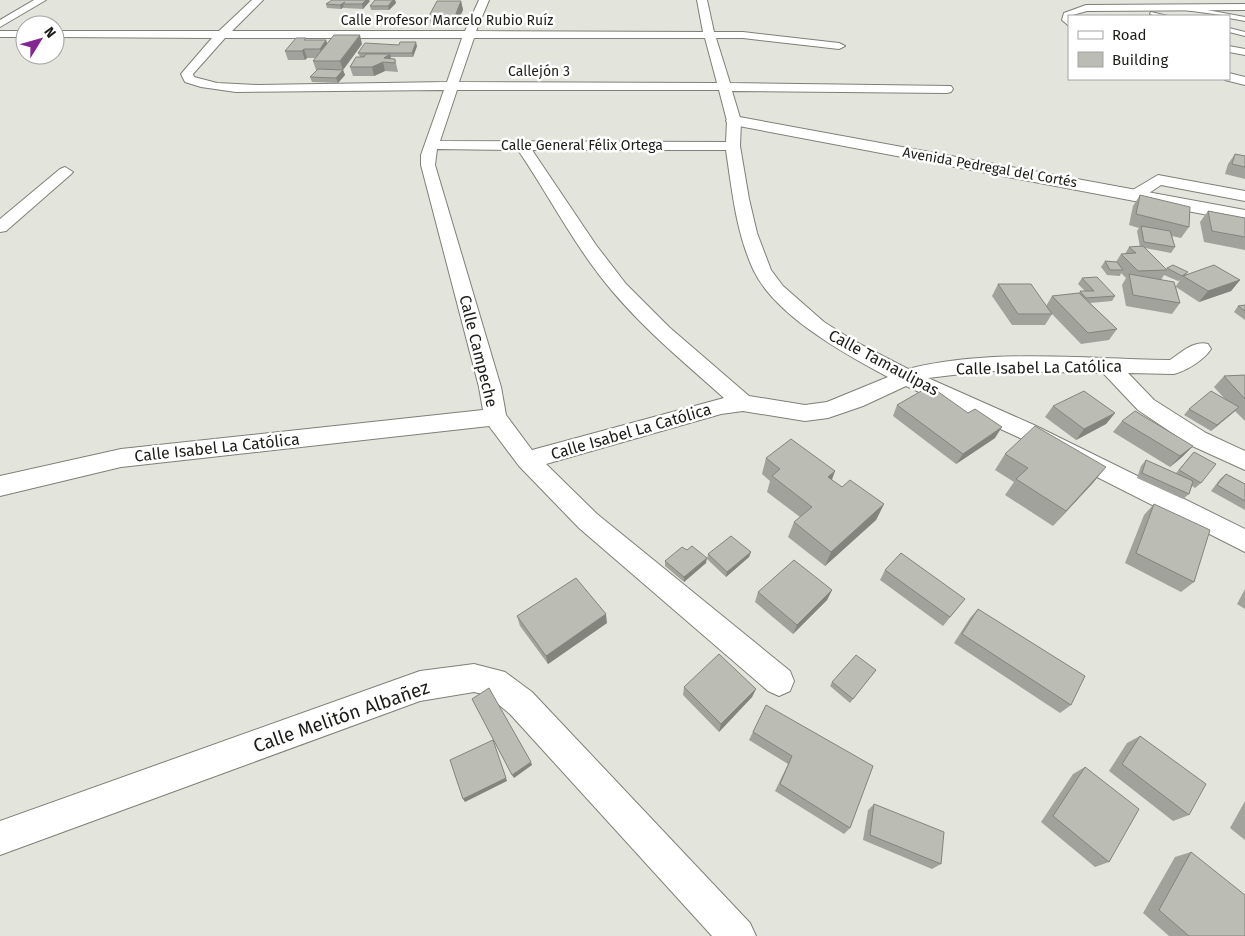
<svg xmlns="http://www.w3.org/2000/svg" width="1245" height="936" viewBox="0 0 1245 936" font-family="'Fira Sans',sans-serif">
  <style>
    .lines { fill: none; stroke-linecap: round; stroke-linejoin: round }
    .pedestrian-casing { stroke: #7f7f77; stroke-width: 2 }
    .minor-casing { stroke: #7f7f77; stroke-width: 2 }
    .tertiary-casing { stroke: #7f7f77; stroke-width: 2 }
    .pedestrian { fill: #fff; fill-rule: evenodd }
    .minor { fill: #fff; fill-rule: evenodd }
    .tertiary { fill: #fff; fill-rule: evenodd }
    .wall { fill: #a1a29b; fill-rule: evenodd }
    .shaded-wall { fill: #83847e }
    .building { fill: #bbbcb4; stroke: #83847e }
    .labels { text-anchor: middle; stroke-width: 5; stroke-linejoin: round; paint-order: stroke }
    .far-street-label { font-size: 14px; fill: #1c1c19; stroke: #fff }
    .street-label { font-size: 16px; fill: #1c1c19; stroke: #fff }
    .near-street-label { font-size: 19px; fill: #1c1c19; stroke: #fff }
  </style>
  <rect width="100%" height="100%" fill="#e3e4dc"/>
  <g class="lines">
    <defs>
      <path id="pedestrian" d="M1180,5l65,12v4l-16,-3v-2l-52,-7 -1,-2z
        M1151,12l17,4h-14l-4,-2z
        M1229,28l16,4v4l-16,-4z"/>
      <path id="minor" d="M34,0h12l-46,27v-7z
        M252,0h11l-31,31h233l14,-31h10l-13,31 227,1 -6,-32h10l7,32h29l96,11 6,3 -6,3 -96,-11h-27l14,45 221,3 2,3 -2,3 -4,1 -215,-2 9,30 -1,25 9,53 8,34 14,37 12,16 41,36 30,19 54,28c82,-21 177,-10 262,-9 12,-8 24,-20 38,-16l3,5c-7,11 -25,22 -37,25l-46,-1 26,27 52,33 39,18v19l-55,-25 -52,-35 -35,-37 -117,-2 -58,7 106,47 211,104v23l-227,-115 -112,-51 -43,20 -35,12 -23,3 -62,-10 -22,3 -175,50 51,50 193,157 4,10 -4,10 -11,5 -11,-5 -189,-163 -60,-62 -30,-40 -368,41 -121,29v-20l121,-27 362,-39 -4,-23 -58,-222v-10l23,-65 -208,2 -35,-5 -16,-5 -4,-8 31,-36 -157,-1v-6h164zM225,38h237l-15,44 -189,3 -41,-2 -23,-6 -1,-3zM474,38h231l12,45 -258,-1zM457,90h262l8,31 -1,21 -286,-1zM437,149l81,1c32,47 58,99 95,142 33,39 73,72 111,106l-192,52 -26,-35 -5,-28 -66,-222zM532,150h194c6,40 10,82 27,119 21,46 92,85 135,108l-61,25 -22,3 -56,-9 -80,-69 -43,-43 -30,-39z
        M1245,4v6l-158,1 -18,5v10l-7,-6 2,-7 22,-8z
        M0,31h25v6h-25z
        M1229,46l16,3v6l-16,-3z
        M1229,73l16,4v8l-20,-5 4,-1z
        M65,167l8,5 -3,3 -64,56 -6,1v-13l60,-50z
        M1158,175l87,16v10l-84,-16 -18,12h-12l-2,-3 2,-3z
        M474,664l31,8 27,20 218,231 6,13h-44l-202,-222 -23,-19 -13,-3 -54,9 -420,154v-34l420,-150z"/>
      <path id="tertiary" d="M734,116l511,94v12l-517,-98 -2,-3 2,-3z"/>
    </defs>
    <use href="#pedestrian" class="pedestrian-casing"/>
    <use href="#minor" class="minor-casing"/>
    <use href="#tertiary" class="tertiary-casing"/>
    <use href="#pedestrian" class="pedestrian"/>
    <use href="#minor" class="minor"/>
    <use href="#tertiary" class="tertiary"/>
  </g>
  <path class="wall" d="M375,0h20l1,3 -7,7h-18l-1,-4z
    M370,1l-7,8 -19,-1v-1l-3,2 -14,-1 -1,-4z
    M461,1l2,9 -7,15h-25l-2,-9z
    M307,40h19l1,3 35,1 -19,26 2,5 -7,8 -26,-1 -2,-5 7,-7h-1l-3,-9 2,-3h-8l-2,2h-17l-3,-9z
    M399,45l18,1 -4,11h-23l1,2h4l3,13 -13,-1 -11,5h-21l-3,-9 10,-10 -2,-4z
    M1235,154l10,2v23l-20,-5 3,-10z
    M1140,195l49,32 -8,11 -9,-2 3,11 -4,6 -26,-5 21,21 1,-1 20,6 53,6 -9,11 -32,11 -23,-15 4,16 -8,11 -46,-8 -4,-21 4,-7 -5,-5 -1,3 -13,-1 -6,-8 4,-6 11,1 5,-8h4l4,-7h11l-3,-16 2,-3 -10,-3 4,-19zM1164,275l14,6 2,-1 -4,6 -15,-6z
    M1208,211l37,7v32l-41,-8 -4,-20z
    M1082,278l33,18 -3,5 -22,2 27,26 -8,11 -28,4 -29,-30 -7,11h-33l-20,-29 6,-12 48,22 6,-10 27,-3 1,-2h5l-7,-7z
    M1245,305v15l-11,-8 4,-6z
    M1245,375v46l-10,-10 -24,20 -27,-16 5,-6 35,-11 -10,-11 10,-11z
    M897,405l98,33 -39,26 -63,-48z
    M1053,406l62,7 -9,11 -30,16 -31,-23z
    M1122,421l71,25 -11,11 -12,10 -57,-35z
    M1194,452l7,31 -6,5 -3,-2 -3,8 -6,5 -46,-21 4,-12 5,-6 30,13z
    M1005,454l101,13 -53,59 -48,-31 9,-13 -19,-12z
    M766,458l69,13 -3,9 10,7 42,17 -8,16 -51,46 -37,-29 6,-15 6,-5 -33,-25 3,-11 -8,-7z
    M1226,474l19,10v26l-34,-19 9,-12z
    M1154,504l40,78 -13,10 -56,-29 19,-48z
    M687,550l19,13 -22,19 -19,-16v-5z
    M751,552l-2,5 -23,20 -19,-18 1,-5z
    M885,570l80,29 -22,27 -63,-46z
    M1245,589v20l-8,-5z
    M832,590l-5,10 -34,34 -38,-32 3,-10z
    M978,609l93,96 -11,8 -106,-70 16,-25z
    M517,616l90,7 -59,41 -28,-38z
    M876,670l-26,33 -20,-17 2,-4z
    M684,687l72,2 -4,8 -33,35 -36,-37z
    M766,705l84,123 -6,6 -69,-43 13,-27 -39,-24z
    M1140,736l49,79 -16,6 -64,-50 18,-28z
    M1085,767l24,95 -14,5 -54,-45 32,-48z
    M1245,801v39l-15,-12z
    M874,804l67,60 -9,5 -69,-29 5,-30z
    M1191,852l54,84h-76l-26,-23 32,-56z"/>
  <path class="shaded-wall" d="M366,0h3l1,1 -7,8 -1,-5z
    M392,0h3l1,3 -7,7 -1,-4z
    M461,1l2,9 -7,15 -1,-9z
    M345,2l-2,2 1,3 -3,2 -1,-4z
    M360,35l2,9 -19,26 2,5 -7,8 -2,-5 7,-8 -3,-9z
    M326,40l3,9 -6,9 -3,-9z
    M416,42l1,4 -4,11 -1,-4z
    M304,49l3,9 -2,2 -3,-9z
    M390,54l2,9 -8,-5z
    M383,62l2,9 -11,5 -2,-9z
    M1240,280l-9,11 -32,11 9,-11z
    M1239,407l-5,5 -23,19 6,-6z
    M1115,413l-9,11 -30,16 8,-11z
    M1002,427l-7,11 -39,26 7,-10z
    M1193,446l-11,11 -12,10 10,-11z
    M1106,467l-13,16 -40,43 13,-15z
    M835,471l-6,15 -1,-9z
    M884,504l-8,16 -51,46 6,-14z
    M751,552l-2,5 -23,20 1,-5z
    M707,558l-1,5 -22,19v-5z
    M832,590l-5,10 -34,34 4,-9z
    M606,614l1,9 -59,41 -2,-8z
    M756,689l-4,8 -33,35 2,-8z
    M494,744l13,37 -42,21 -2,-3z
    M531,762l1,3 -18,13 -2,-3z"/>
  <path class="building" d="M332,0h34l-4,4h-19l2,-2 -5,3 -14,-1z
    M375,0h18l-5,6h-18z
    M437,1h24l-6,15h-26z
    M334,35h26l-20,26h-27z
    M296,38h10l-2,2h22l-6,9h-16l-2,2h-17z
    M400,42h16l-4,11h-54l7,-10 34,2z
    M366,54h24l-6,4 11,1v4l-12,-1 -11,5h-22l6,-10h8z
    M318,69l25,1 -7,8 -26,-1z
    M1235,154l10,2v11l-13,-3z
    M1140,195l50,12 -1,20 -53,-13z
    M1208,211l37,7v19l-33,-6z
    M1141,226l29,5 5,16 -31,-5z
    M1143,246l24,24 -29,1 -17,-17 15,-1 -7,-6z
    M1105,261l12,1 6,8h-13z
    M1173,265l15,7 -6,4 -15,-8z
    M1214,265l26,15 -32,11 -25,-15z
    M1129,274l45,8 6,21 -47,-8z
    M1097,277l18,19 -29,2 -6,-7h14l-12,-13z
    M998,284h33l21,30h-34z
    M1079,293l38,36 -29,4 -36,-37z
    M1245,305v6l-7,-5z
    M1245,375v24l-21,-23z
    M930,386l38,27 7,-4 27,18 -39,27 -66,-49z
    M1084,391l31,22 -31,16 -31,-23z
    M1211,391l28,16 -22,18 -28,-16z
    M1135,411l58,35 -13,10 -58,-35z
    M1035,426l71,41 -40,44 -50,-32 12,-11 -23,-14z
    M791,439l44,32 -7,6 14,10 8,-7 34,24 -53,48 -37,-30 18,-15 -40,-31 8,-7 -14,-11z
    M1194,452l22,12 -15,19 -22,-13z
    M1146,460l47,21 -4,13 -47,-21z
    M1226,474l19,10v17l-28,-16z
    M1154,504l56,26 -16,52 -58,-29z
    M731,536l20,16 -24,20 -19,-18z
    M692,546l15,12 -23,19 -19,-16 17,-14 5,3z
    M901,553l64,46 -15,18 -65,-47z
    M794,560l38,30 -35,35 -39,-33z
    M576,578l30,36 -60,42 -29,-40z
    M978,609l107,67 -14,29 -109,-71z
    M719,654l37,35 -35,35 -37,-37z
    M856,655l20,15 -23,29 -21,-17z
    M489,688l42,74 -19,13 -40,-76z
    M766,705l107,61 -23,62 -70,-44 12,-28 -39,-24z
    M1140,736l66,48 -17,31 -67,-51z
    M493,740l13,38 -43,21 -13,-39z
    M1085,767l54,42 -30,53 -56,-46z
    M874,804l70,28 -3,32 -71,-29z
    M1191,852l54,43v41h-56l-30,-26z"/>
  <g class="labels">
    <g class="far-street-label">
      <text x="447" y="25">Calle Profesor Marcelo Rubio Ruíz</text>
      <text x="539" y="76">Callejón 3</text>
      <text x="582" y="150">Calle General Félix Ortega</text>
      <text transform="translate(990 167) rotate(10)" y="5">Avenida Pedregal del Cortés</text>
    </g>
    <g class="street-label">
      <text transform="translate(479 351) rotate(76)" y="6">Calle Campeche</text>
      <text transform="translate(884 362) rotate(28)" y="6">Calle Tamaulipas</text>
      <text transform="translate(1039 367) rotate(-1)" y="6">Calle Isabel La Católica</text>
      <text transform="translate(631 431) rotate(-16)" y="6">Calle Isabel La Católica</text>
      <text transform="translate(217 447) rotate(-6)" y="6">Calle Isabel La Católica</text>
    </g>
    <g class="near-street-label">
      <text transform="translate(341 716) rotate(-19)" y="7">Calle Melitón Albañez</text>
    </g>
  </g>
  <rect x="1068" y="15" width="162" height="65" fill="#ffffff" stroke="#a4a4a3"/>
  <rect x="1078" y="31" width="25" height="8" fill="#ffffff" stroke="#a4a4a3"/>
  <text x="1112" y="40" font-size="15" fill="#1c1c19">Road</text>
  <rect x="1078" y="52" width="25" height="15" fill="#bbbcb4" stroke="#a4a4a3"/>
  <text x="1112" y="65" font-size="15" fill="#1c1c19">Building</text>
  <g transform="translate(40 40) rotate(53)"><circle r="24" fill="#ffffff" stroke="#a4a4a3"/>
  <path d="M0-4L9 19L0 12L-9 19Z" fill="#832691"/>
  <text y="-8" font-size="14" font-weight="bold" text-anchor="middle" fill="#1c1c19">N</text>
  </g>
</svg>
